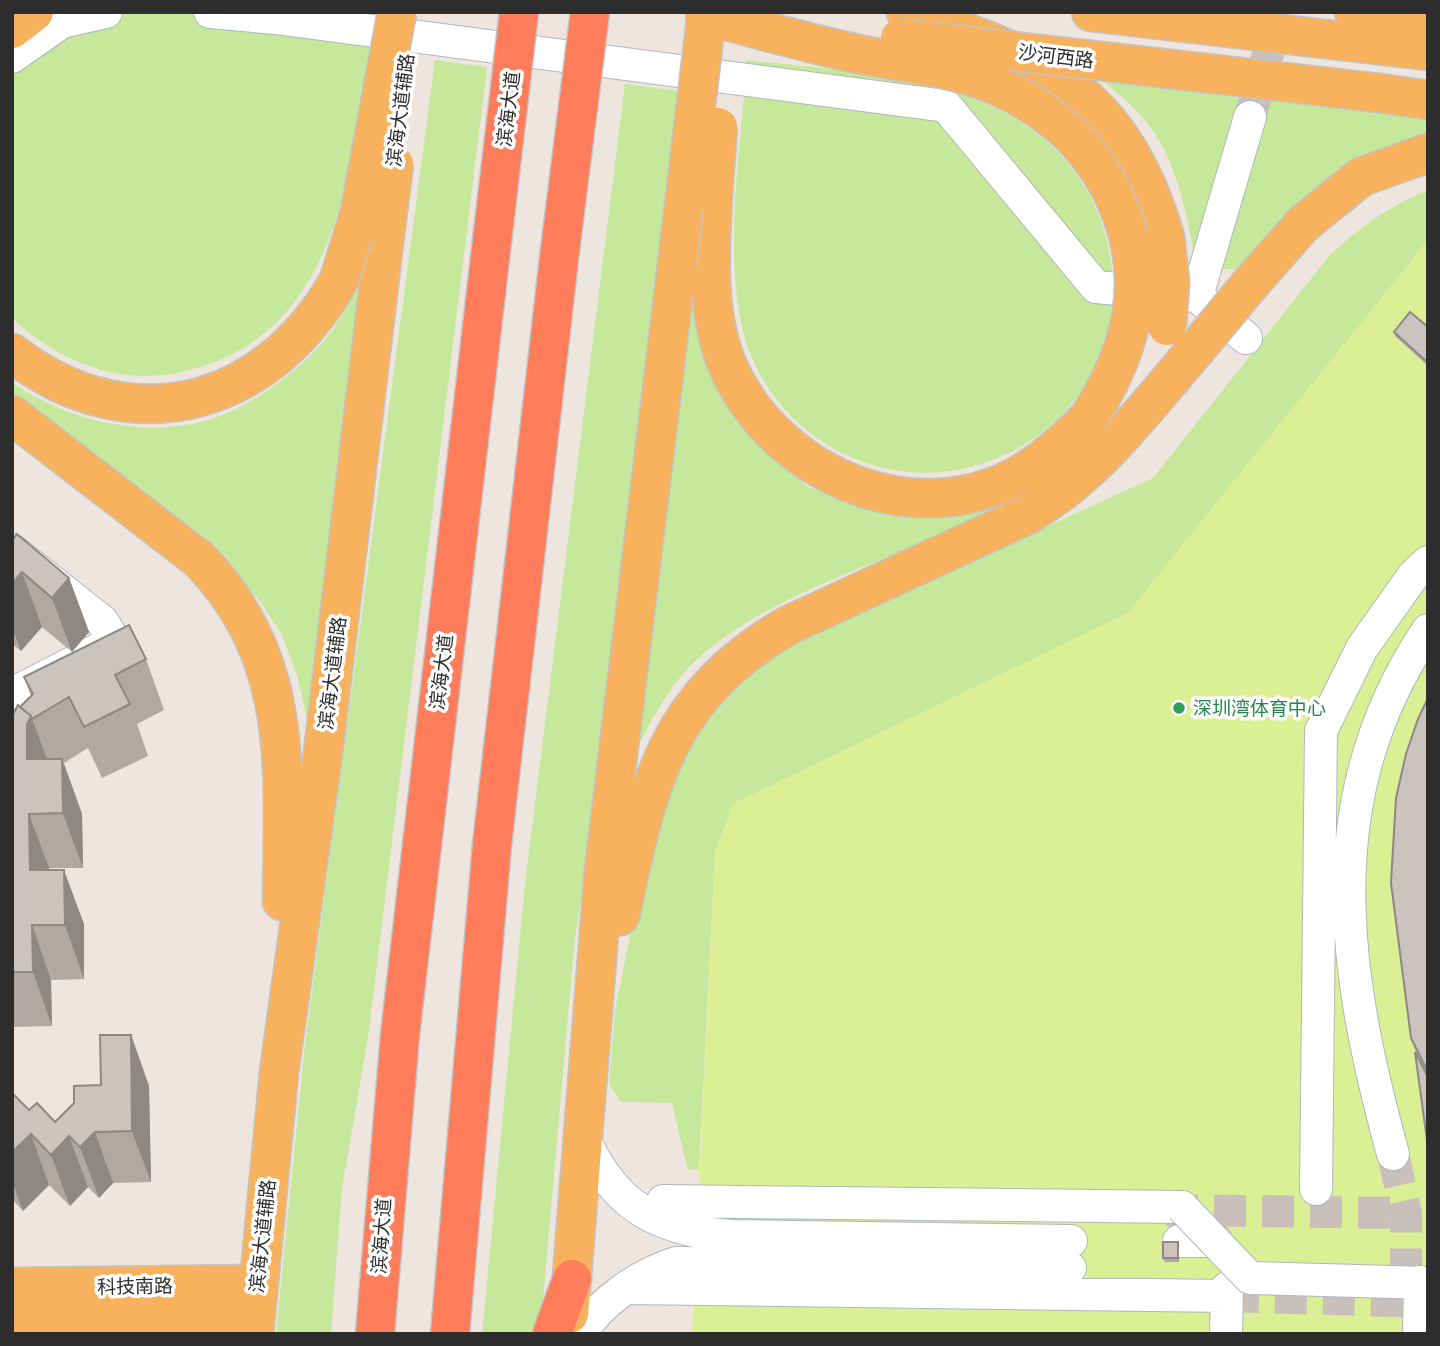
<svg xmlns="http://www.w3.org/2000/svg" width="1440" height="1346" viewBox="0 0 1440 1346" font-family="Jost,'Noto Sans SC',sans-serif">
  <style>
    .green { fill: #c6e89a }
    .pitch { fill: #ddef95 }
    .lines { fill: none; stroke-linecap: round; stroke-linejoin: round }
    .minor-tunnel { stroke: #c8c0bb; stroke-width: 32; stroke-dasharray: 32 16; stroke-linecap: butt }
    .minor-casing { stroke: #afb6bd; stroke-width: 34 }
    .major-casing { stroke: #c4c4c4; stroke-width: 41 }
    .highway-casing { stroke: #c4c4c4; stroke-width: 41 }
    .minor { stroke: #fff; stroke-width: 32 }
    .major { stroke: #f8b15c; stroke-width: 38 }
    .highway { stroke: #ff7d5a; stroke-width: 38 }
    .minor-bridge-casing { stroke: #afb6bd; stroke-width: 34; stroke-linecap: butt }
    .major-bridge-casing { stroke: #c4c4c4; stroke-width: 41; stroke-linecap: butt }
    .highway-bridge-casing { stroke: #c4c4c4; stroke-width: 41; stroke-linecap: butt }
    .minor-bridge { stroke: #fff; stroke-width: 32 }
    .major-bridge { stroke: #f8b15c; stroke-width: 38 }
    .highway-bridge { stroke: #ff7d5a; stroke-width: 38 }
    .wall { fill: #afa8a3 }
    .shaded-wall { fill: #8e8885 }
    .building { fill: #cbc3be; stroke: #8e8885; stroke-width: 2 }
    .leisure-dot { fill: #2e9e5b; stroke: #fff; stroke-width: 2.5 }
    .labels { text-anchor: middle; stroke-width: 7; stroke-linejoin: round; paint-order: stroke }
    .street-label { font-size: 19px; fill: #2d2d2d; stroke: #fff }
    .leisure-label { font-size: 19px; fill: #27864d; stroke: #fff; text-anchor: start }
  </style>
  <rect width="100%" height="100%" fill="#efe5df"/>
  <path class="green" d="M76,12h276l25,4c-26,138 -30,323 -200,357 -62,12 -120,-13 -165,-55v-263z
    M435,60l52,7 -119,971 -26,150 -11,146h-55l29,-290z
    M747,60c82,10 172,12 248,48 165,76 156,311 -24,359 -43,11 -87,6 -127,-13 -46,-22 -84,-65 -99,-115 -23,-83 -4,-193 2,-279z
    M1096,76l332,39v19l-21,7 -170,129 -41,-4c-8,-46 -17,-99 -45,-138 -15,-21 -35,-36 -55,-52z
    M625,84l54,7 -90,758 -14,88 -35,397h-58l43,-451z
    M1428,190v50l-300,373 -395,191 -18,49 -16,316 -11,1 -16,-67 -51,-1 -12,-18 6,-74 36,-176 14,-57 48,-76 77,-57 363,-166 176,-222c30,-28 60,-50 99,-66z
    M693,257v58l9,39 18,41 42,53 46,39 52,20 56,6 146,-43c-34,23 -68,43 -106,59 -82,36 -217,77 -275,147 -21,26 -36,56 -51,86z
    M370,259l-60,473 -13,-57 -16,-42 -22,-33 -37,-40 -210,-167v-11c52,38 130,56 193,39 38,-10 79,-40 107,-67 27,-26 43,-62 58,-95z"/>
  <path class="pitch" d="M1428,240v1094h-736l23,-481 18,-49 395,-191z"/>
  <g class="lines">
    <path class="minor-tunnel" d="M1250,117l30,-105
      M1393,1154l13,59v86
      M1166,1210l240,3
      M1227,1296l201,6"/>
    <defs>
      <path id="minor" d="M210,12l65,6 671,88 150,181 101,9 49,42
        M12,57l50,-35 44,-10
        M1197,296l53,-179
        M12,550l90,71 8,13 -7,13 -91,47
        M582,1134c30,71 74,96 149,102l340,5
        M1393,1154c-50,-182 -78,-357 35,-524
        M1316,1189l5,-458 41,-83 51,-72 15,-14
        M663,1201l519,6
        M1179,1241h37
        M627,1288l600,8
        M580,1334c21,-33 59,-59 96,-71l394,5
        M1226,1334l1,-46"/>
      <path id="major" d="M906,12c136,44 216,78 259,225
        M1091,12l337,39
        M1354,12l74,9
        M12,29l22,-17
        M1379,93l49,7
        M713,194c-3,59 -8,125 18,179 51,105 187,162 293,99 25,-15 45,-34 65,-55
        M1251,283l52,-59 58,-47 67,-24
        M12,353c119,92 256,54 327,-73
        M12,415l188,145c96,100 83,212 82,341
        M620,916c28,-131 44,-219 169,-291l238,-110c72,-42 117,-106 171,-168
        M12,1287l245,-3
        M569,1314l35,-444 73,-605
        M12,1321l243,-3
        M254,1334l25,-261 43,-312 64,-535"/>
      <path id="highway" d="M375,1334l25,-299 92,-794
        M450,1334l42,-489 68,-595
        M552,1334l20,-55"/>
    </defs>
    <use href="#minor" class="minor-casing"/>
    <use href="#major" class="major-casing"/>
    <use href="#highway" class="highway-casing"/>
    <use href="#minor" class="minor"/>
    <use href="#major" class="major"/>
    <use href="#highway" class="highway"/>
    <defs>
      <path id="minor-bridge" d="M1182,1207l68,71 178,5
        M1419,1334l1,-52"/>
      <path id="major-bridge" d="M704,15c51,13 102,28 154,39 38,8 78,11 115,23 75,24 132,77 154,154 19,67 -2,131 -38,186
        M900,38l479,55
        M713,194l5,-67
        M386,226l8,-62
        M1165,237l5,45 -3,44
        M677,265l30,-253
        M339,280l21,-68 37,-200
        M1198,347l53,-64"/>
      <path id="highway-bridge" d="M492,241l27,-229
        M560,250l30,-238"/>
    </defs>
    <use href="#minor-bridge" class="minor-bridge-casing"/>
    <use href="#major-bridge" class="major-bridge-casing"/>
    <use href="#highway-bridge" class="highway-bridge-casing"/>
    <use href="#minor-bridge" class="minor-bridge"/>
    <use href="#major-bridge" class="major-bridge"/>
    <use href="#highway-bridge" class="highway-bridge"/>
  </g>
  <path class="wall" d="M1428,327v39l-33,-30 -1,-4z
    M12,540l57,38 20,54 -17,20 -30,-25 -21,24 -9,-7z
    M146,659l18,51 -27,14 11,32 -46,22 -14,-30 -24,15 18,51 1,54h-34v2l35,54v55l-33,1 1,46 -38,1 -2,-5v-306l19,-20 -7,-19z
    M1428,698v450l-11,-93 -6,-17z
    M131,1035l18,51 2,96 -38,1 -14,15 -11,-11 -18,19 -21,-21 -26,26 -11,-12v-106l17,17 26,12 46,-37z
    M1178,1242l1,4v16h-14l-2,-4z"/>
  <path class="shaded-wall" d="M22,572l20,55 -21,24 -9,-24v-43z
    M69,578l20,54 -17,20 -20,-54z
    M31,716l20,54 -24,-11v-35z
    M62,759l20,55 1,54 -20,-55z
    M29,814l20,54 1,57 -20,-55z
    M64,870l20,54v55l-19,-54z
    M32,925l19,55 1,46 -19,-54z
    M131,1035l18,51 2,96 -19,-51z
    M95,1132l18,51 -14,15 -19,-51z
    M31,1134l18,51 -26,26 -11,-30v-29z
    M69,1136l19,51 -18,19 -19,-51z
    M1178,1242l1,4v16l-1,-4z"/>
  <path class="building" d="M1410,312l18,15v36l-34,-31z
    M17,534l52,44 -17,20 -30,-26 -10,12v-44z
    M129,625l17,34 -31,16 15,29 -46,23 -15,-30 -37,22 -1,-3 -11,-9 13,-13 -9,-17z
    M1428,698v374l-17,-34 -20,-155 5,-85 10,-44 12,-35z
    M18,705l13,11 -4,8v35h35l1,54 -34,1 1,56h34l1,55h-33l1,47h-21v-256z
    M100,1035h31l1,96 -37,1 -15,15 -11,-11 -18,19 -20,-21 -19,18v-59l17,17 8,-7 18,19 19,-19v-17l27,-1z
    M1415,1052l13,25v71z
    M1163,1242h15v16h-15z"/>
  <circle class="leisure-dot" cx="1179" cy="708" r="7"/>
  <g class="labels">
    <g class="street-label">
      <text transform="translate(1056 56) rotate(7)" y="7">沙河西路</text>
      <text transform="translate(508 109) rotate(-83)" y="7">滨海大道</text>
      <text transform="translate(400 110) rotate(-83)" y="7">滨海大道辅路</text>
      <text transform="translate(441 672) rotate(-83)" y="7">滨海大道</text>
      <text transform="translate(332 673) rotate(-83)" y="7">滨海大道辅路</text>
      <text transform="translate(262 1236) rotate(-84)" y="7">滨海大道辅路</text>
      <text transform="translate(381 1236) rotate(-86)" y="7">滨海大道</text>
      <text transform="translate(135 1286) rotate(-1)" y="7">科技南路</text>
    </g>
    <g class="leisure-label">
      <text x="1193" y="715">深圳湾体育中心</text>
    </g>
  </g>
  <rect width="1440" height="1346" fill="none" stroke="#2d2d2d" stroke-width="28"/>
</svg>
